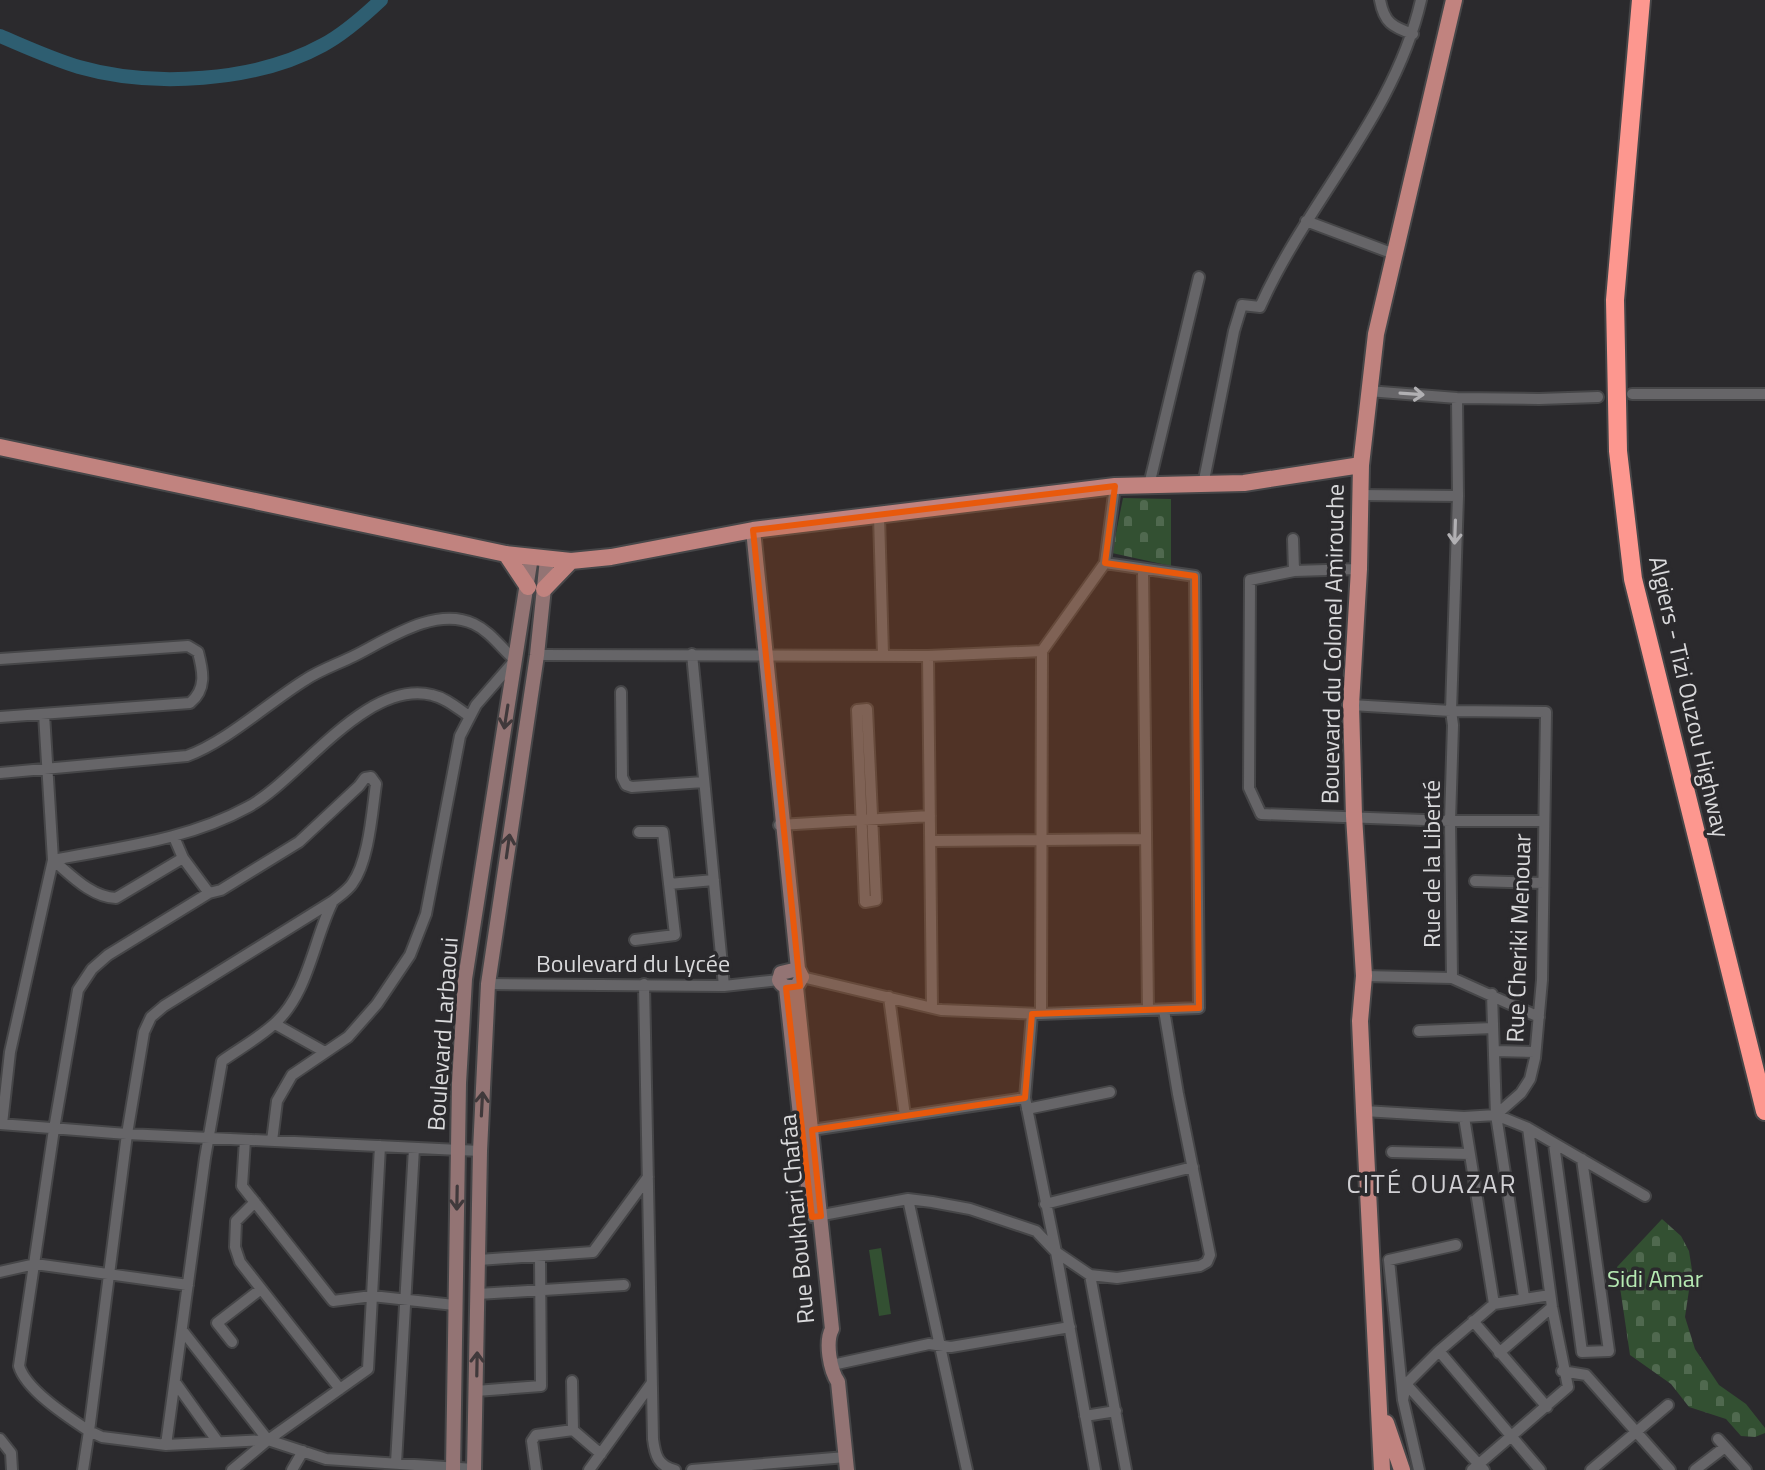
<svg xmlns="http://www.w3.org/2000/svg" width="1765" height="1470" viewBox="0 0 1765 1470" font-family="'Titillium Web',sans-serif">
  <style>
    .grass { fill: #335032 }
    .cemetery { fill: url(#cemetery-stones) }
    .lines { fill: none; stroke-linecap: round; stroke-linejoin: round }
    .river { stroke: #2e5e71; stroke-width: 14 }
    .street-casing { stroke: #464648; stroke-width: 14 }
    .secondary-casing { stroke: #464648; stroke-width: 18 }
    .primary-casing { stroke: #464648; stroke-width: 20 }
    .highway-casing { stroke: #464648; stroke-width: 22 }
    .street { stroke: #666568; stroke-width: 10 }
    .secondary { stroke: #937474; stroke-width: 14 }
    .primary { stroke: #c1837f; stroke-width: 16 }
    .highway { stroke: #fd978f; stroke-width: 18 }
    .oneway { stroke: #b1b0b3 }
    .oneway2 { stroke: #40393b }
    .marked { fill: #e8590c; fill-opacity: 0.2; stroke: #e8590c; stroke-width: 6; stroke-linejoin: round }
    .labels { text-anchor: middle; stroke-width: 7; stroke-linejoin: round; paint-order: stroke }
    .street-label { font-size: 24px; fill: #d9d9db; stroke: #2b2a2d }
    .park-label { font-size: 24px; fill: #b6eab3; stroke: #2b2a2d }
    .neighbourhood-label { font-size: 26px; letter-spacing: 2px; fill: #d0cfd3; stroke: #2b2a2d }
  </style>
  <defs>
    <pattern id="cemetery-stones" width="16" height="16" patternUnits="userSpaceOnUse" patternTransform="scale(2)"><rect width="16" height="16" fill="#335032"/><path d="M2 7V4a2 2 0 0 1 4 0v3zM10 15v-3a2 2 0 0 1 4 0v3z" fill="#50694f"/></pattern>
  </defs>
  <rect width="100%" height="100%" fill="#2b2a2d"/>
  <path class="grass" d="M881,1248l10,66 -12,2 -10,-66z"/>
  <path class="cemetery" d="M1123,498l48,1v67l-59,-13z
    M1662,1219l19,17 8,15 3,19 -7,47 10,32 24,36 27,19 19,24v5l-10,4 -14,-1 -15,-17 -37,-12 -18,-23 -41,-29 -13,-88z"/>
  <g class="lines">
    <path class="river" d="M0,36c26,11 52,23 79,31 73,21 177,15 244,-22 21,-11 41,-29 58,-45"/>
    <defs>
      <path id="street" d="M1380,0c4,22 12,27 33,34
        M1306,221l88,33
        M1368,391l89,7 82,1 59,-2
        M1632,394h133
        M1149,485l50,-208
        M1203,485l31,-154 8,-26 18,2c47,-106 135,-192 161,-307
        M1360,495l98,1
        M879,516l4,139
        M1293,539l1,32 65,-2
        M1143,569l5,441
        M1294,571l-44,9 -1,208 12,26 189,7h94
        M1042,651l63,-88 10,-77
        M692,654l32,332
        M537,655l391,1
        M0,659l188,-13 10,6c5,19 9,37 -8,51l-190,14
        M621,692l1,85 4,8 6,2 72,-5
        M1351,705l100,6 7,-215 -1,-98
        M867,709l9,191 -11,2 -8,-192z
        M44,714l9,146c18,15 38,37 63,38l67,-40
        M0,773l187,-17c39,-14 81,-53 118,-76 15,-10 33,-16 49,-24 34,-17 81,-50 120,-32 17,8 27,24 41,36l-39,45 -16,31 -34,178 -16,41 -33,49 -29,33 -56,38 -15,26 -5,40
        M371,777l5,7c-4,28 -7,77 -24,100 -5,7 -13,12 -19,17l-169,105 -13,11 -7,15 -17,102 -38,297c-21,-14 -63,-41 -70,-65l35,-237 24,-139 14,-21 16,-14 101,-62 12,-3 78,-48 60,-56 6,-8z
        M779,825l151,-9
        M174,837l9,21 26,35
        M931,841l215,-2
        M1475,881l68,2
        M669,884l45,-4
        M635,940l40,-5 -12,-103h-24
        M802,977l139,33 100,4 158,-6 -4,-432 -90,-13
        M1452,978l87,39
        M488,984l236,2 55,-6
        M644,984l9,455c2,16 5,27 22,31
        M1492,994l4,121 28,182
        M889,997l16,119
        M932,1007l-4,-351 114,-5 -1,363
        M1032,1014l-7,84 31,154 34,23 27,3 83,-12 7,-4 3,-7 -32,-161 -14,-84
        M275,1024l50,28
        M1419,1031l74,-3
        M1494,1051l41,1
        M1027,1109l83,-17
        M1364,1111l100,6 32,-2 25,-22 9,-14 5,-21 7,-78 4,-268 -95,-1 2,14 -3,96 2,157 -88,-2
        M1496,1115l32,13 117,68
        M0,1124l127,10 353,17
        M2,1124l8,-72 43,-192c67,-13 135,-20 195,-53 52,-28 117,-128 184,-112 14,3 25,13 37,21
        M812,1130l213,-32
        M1554,1144l28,208 27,-1 -27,-192
        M380,1146l-8,150 82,9
        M1392,1152l78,2
        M908,1199l59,271
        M255,1202l-19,19 -1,26 5,15 100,127
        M1045,1204l148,-37
        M812,1217l96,-18 24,3 38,7 66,22 20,21 39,218
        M479,1260l114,-8 55,-75
        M0,1272l35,-8 153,21
        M1090,1275l36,195
        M478,1294l146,-9
        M1494,1304l56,-9
        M1473,1321l74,86
        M182,1330l86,110
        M232,1342l-15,-19 44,-34
        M1439,1351l101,119
        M1499,1353l53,-46
        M832,1365l97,-21 22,3 119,-20
        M1562,1371l24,4 84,95
        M572,1381l1,49 28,24
        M175,1382l43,60
        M1406,1384l78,86
        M476,1391l65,-5 -1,-129
        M1403,1400l3,-16 33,-33 55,-47 -30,-187
        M1085,1416l31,-5
        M0,1439l11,14 1,17
        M1718,1439l28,31
        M166,1445l39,-287 17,-97c17,-12 35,-22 51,-36 35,-30 40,-83 59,-122
        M396,1463l18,-315
        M83,1470l6,-39 13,6 64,8 102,-5 58,19 148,10
        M232,1470l36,-30 100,-71 4,-73 -39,5 -91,-115 3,-46
        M292,1470l11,-19
        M536,1470l-4,-29 4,-6 37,-5
        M589,1470l62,-86
        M692,1470l154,-13
        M1419,1470l-16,-70 -14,-140 67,-15
        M1472,1470l96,-83 -16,-80 -24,-179
        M1591,1470l77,-65
        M1695,1470l30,-23"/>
      <path id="secondary" d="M753,530l45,439 4,8 -6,10c-8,0 -13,1 -17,-7l2,-7 17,-4
        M796,987l36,342c-7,13 -2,41 6,53l9,88
        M786,988l24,218
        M453,1470l6,-387 6,-104 66,-422
        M474,1470l6,-319 8,-167 49,-329 10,-96"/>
      <path id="primary" d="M0,447l506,107 65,7 40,-4 142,-27 362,-44 129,-3 117,-18
        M506,554l22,33
        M544,589l27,-28
        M1386,1423l16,47
        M1382,1470l-18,-359 -4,-90 4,-45 -10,-160 -3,-111 8,-136 2,-104 15,-131 78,-334"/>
      <path id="highway" d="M1641,0l-26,300 3,151 15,128 132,532"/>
    </defs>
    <use href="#street" class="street-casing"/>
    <use href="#secondary" class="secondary-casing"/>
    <use href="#primary" class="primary-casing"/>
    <use href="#highway" class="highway-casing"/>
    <use href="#street" class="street"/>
    <use href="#secondary" class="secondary"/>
    <use href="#primary" class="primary"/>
    <use href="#highway" class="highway"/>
  </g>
  <defs><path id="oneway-shaft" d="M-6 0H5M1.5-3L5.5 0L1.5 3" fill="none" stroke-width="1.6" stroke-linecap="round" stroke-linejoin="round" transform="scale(2)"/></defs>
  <g class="oneway">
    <use href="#oneway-shaft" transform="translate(1412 394) rotate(4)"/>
    <use href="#oneway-shaft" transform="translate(1455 532) rotate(92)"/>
  </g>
  <g class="oneway2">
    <use href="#oneway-shaft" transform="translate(506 717) rotate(99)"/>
    <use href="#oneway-shaft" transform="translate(508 846) rotate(-82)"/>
    <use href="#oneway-shaft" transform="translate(482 1104) rotate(-87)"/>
    <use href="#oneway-shaft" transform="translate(457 1198) rotate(91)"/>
    <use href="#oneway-shaft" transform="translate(477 1364) rotate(-89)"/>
  </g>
  <path class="marked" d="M1115,486l-10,77 90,13 4,432 -167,6 -7,84 -213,32 9,86 -9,1 -26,-229 14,-2 -47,-456z"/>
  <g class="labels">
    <g class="street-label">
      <text transform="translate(1333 644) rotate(-89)" y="8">Bouevard du Colonel Amirouche</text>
      <text transform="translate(1689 697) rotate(77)" y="8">Algiers - Tizi Ouzou Highway</text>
      <text transform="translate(1432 864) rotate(-90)" y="8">Rue de la Liberté</text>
      <text transform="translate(1519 938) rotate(-88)" y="8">Rue Cheriki Menouar</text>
      <text x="633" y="972">Boulevard du Lycée</text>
      <text transform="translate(443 1034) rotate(-86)" y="8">Boulevard Larbaoui</text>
      <text transform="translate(797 1219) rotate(-95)" y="8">Rue Boukhari Chafaa</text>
    </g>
    <g class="park-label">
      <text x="1655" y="1287">Sidi Amar</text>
    </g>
    <g class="neighbourhood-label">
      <text x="1432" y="1193">CITÉ OUAZAR</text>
    </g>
  </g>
</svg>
